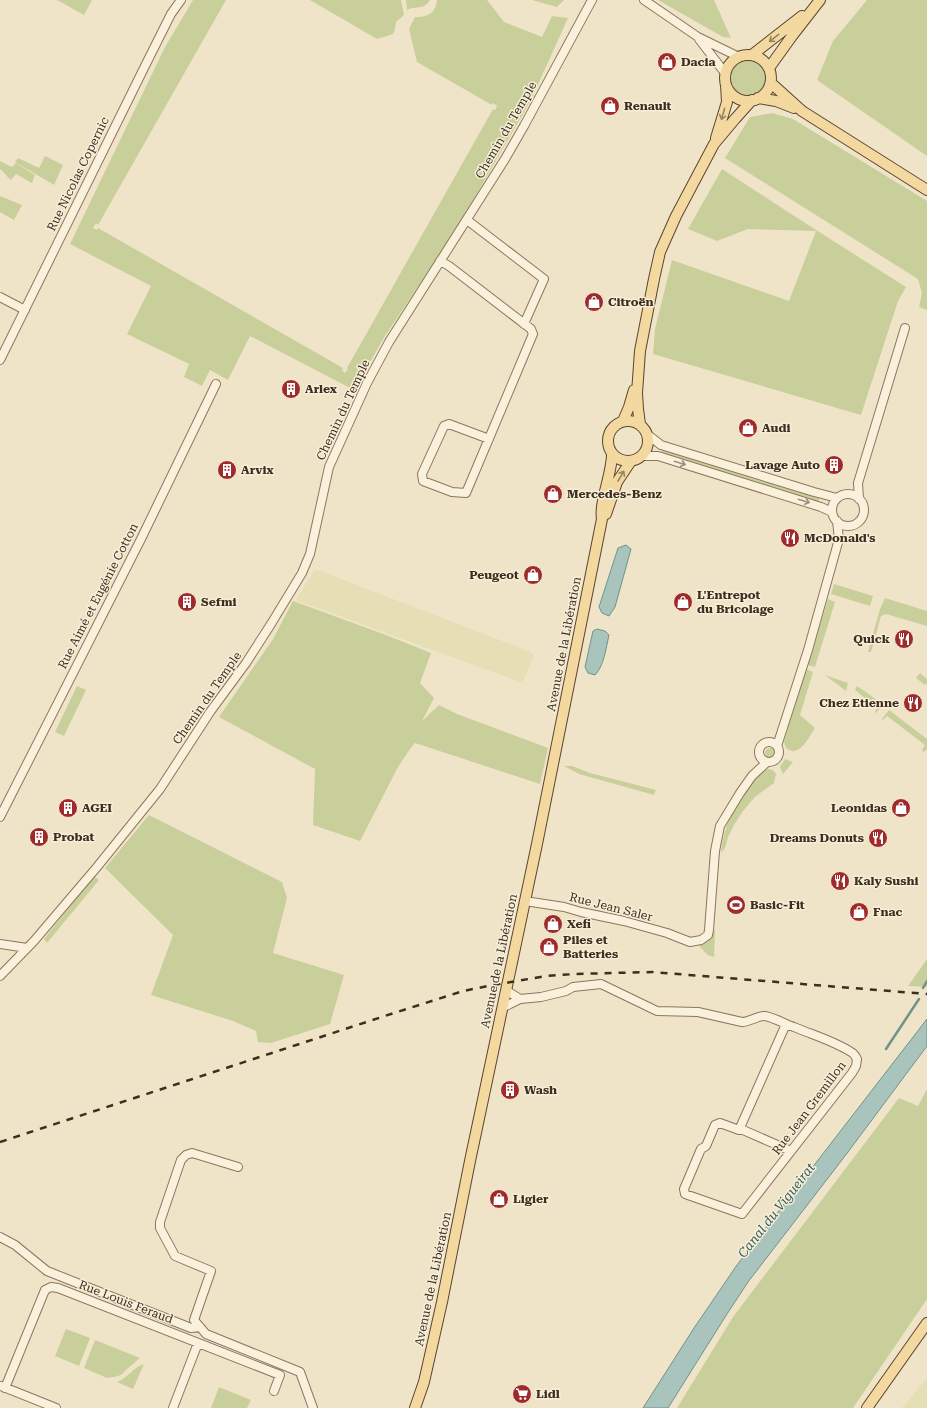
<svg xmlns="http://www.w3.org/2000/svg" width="927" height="1408" viewBox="0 0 927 1408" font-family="'Roboto Serif',serif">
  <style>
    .farmland { fill: #e6deb5 }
    .green { fill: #c9cf9b }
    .water { fill: #a9c4bc; stroke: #6f938a }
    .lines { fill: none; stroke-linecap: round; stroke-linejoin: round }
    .stream { stroke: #6f938a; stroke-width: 2.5 }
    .minor-casing { stroke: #8d765c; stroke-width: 10 }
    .major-casing { stroke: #5b4430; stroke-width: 12 }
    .minor { stroke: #faf1dc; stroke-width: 8 }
    .major { stroke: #f3d9a0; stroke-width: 10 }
    .rail { stroke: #3d2e20; stroke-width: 2.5; stroke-dasharray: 7 7; stroke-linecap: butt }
    .oneway { stroke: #988460 }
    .oneway2 { stroke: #9c907e }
    .labels { text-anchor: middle; stroke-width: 3; stroke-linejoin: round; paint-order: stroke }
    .poi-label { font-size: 12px; font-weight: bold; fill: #3d2e20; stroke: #f7eed8; text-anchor: start }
    .street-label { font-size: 12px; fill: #3d2e20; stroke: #f7eed8 }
    .water-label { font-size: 13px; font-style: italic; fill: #2f5d5a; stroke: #f7eed8 }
  </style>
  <rect width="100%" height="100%" fill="#f0e4c8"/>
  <path class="farmland" d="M315,569l216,83 3,3 -10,25 -4,2 -224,-82z
    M927,1378v30h-25z"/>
  <path class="green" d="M57,0h35l-8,15z
    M193,0h33l-128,225 -2,-2 -3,5 4,2 1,-2 245,140 -1,2 3,3 3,-4 -1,-1 146,-259 2,1 2,-4 -4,-3 -1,2 -75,-43 -8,-33 6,-12c12,1 21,-4 22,-17h50l17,22 38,15 10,-21 16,2 -37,82 -74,128 -72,108 -31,54 -104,-54 -22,44 -18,-10 -8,16 -18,-9 5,-13 -62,-30 24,-48 -81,-42 95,-197z
    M310,0h91l3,15 -8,7 -1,7 -2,5 -16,5z
    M406,0h24c-7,11 -14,5 -23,10z
    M532,0h32l-7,7z
    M658,0h56l17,38 -8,-1z
    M867,0h60v156l-110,-76 16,-39z
    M731 78a17 17 0 1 1 34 0a17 17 0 1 1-34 0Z
    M772,113l21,6 134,82v109l-8,-3 3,-14 -4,-14 -193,-121 25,-41z
    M45,156l18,9 -9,20 -39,-23 3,-4 21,10z
    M0,161l12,6 4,-4 19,12 -3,8 -16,-9 -5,6c-5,-4 -7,-8 -11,-11z
    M722,169l94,61 90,57 -8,14 -37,114 -208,-61 2,-25 17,-69 117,41 27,-70 -68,-2 -31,12 -29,-12z
    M0,196l22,9 -8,15 -14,-8z
    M662,450l157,48v5l-158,-48z
    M834,584l39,12 -3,10 -39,-12z
    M885,598l42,13v15l-41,-12 -5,2 -10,36h-3l12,-43z
    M828,599l7,3 -20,65 -7,-2z
    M293,601l93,34 45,18 -11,30 14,15 -12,23 17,-16 18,9 91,34 -8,36 -125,-41 -5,6 -12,18 -38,74 -47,-16 2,-56 -96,-52 54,-78z
    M806,669l7,3 -13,43 15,13c-6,9 -16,31 -29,20l-2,-6z
    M920,673l7,6v4l-2,2 -9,-7z
    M825,675l23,8 -2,8z
    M77,686l9,4 -22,46 -9,-4z
    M857,686l9,6 17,13 -7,8 -1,-1 2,-4 -22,-18z
    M889,710l38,29v10l-3,3 -2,-2 3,-5 -38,-29 -4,4 -1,-1z
    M765 753a5 5 0 1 1 10 0a5 5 0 1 1-10 0Z
    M785,759l8,3 -10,12 -3,-7z
    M564,766h8l18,7 66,17 -2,5 -75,-21z
    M765,769c6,0 8,0 11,5l-2,9 -19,14 -12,14 -9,14 -6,12 -3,11 -4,5c3,-32 20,-63 44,-84z
    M149,815l133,67 5,16 -14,55 71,22 -14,49 -59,19 -13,-1 -2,-11 -23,-10 -82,-26 22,-60 -68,-67z
    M94,876l5,4 -52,63 -3,-4z
    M715,930l-1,27 -6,-2 -9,-9 11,-8z
    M927,959v28l-19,-1z
    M927,1089v210l-74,109h-176l56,-91 166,-219 19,8z
    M66,1329l24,9 -11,28 -24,-10z
    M95,1340l45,18 -13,11 -6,6 -7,2 -7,1 -23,-10z
    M144,1364l-11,25 -16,-7c11,-4 16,-15 27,-18z
    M219,1387l32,13 -4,8h-36z"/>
  <path class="water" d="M626,545l5,4 -16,58 -6,9 -7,-3 -3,-6 19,-59z
    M597,629l8,2 4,4c-3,13 -5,31 -14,40l-7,-2 -3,-6 8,-36z
    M927,1019v27l-82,110 -97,126 -21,32 -59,94h-25l51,-80 43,-63z"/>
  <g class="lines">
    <path class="stream" d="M923,988l4,-7
      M886,1049l33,-50"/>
    <defs>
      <path id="minor" d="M644,0l54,37 41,20
        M699,39l26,34
        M467,220l77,59 -20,45
        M440,261l9,5 82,63 2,5 -67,159 -14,-1 -29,-11 -1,-7 22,-48 5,-2 40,15
        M0,297l25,13
        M0,360l144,-292 27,-54 10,-14
        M648,435l13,10 153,47 23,6
        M642,456h16l163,51 11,5
        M832 510a16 16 0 1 1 32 0a16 16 0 1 1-32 0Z
        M859,499l-1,-16 47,-155
        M759 752a10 10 0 1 1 20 0a10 10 0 1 1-20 0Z
        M777,746l31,-96 31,-111 -2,-18
        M0,817l141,-278 75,-155
        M525,901l39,6 17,5 43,9 43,12 23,9 11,-2 7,-5 1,-5 6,-79 5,-25 20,-33 12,-17 15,-14
        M0,944l27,4
        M0,976l34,-35 63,-74 63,-78 50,-77 36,-49 25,-39 31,-51 8,-19 19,-87 38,-84 22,-41 116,-183 19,-33 68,-126
        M507,991l13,8 21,-2 25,-6 7,-4 28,-3 56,27 41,1 44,10c8,0 17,-7 23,-6 10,2 20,8 29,11 19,8 40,14 57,25 3,1 4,4 6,7l-1,7 -4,7 -110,141 -57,-20 -1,-5 17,-40 5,-3 9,-21 5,-2 19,7 47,-106
        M504,1007l16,-8
        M739,1130h4l48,21
        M238,1167l-46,-14 -6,2 -5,5 -21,62v6l15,28 36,15 -17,49 12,14 94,38 13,36
        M0,1237l15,8 32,26 144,57 9,-1
        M1,1386l55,22
        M5,1388l40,-98 6,-3 7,1 222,87 -6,16
        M173,1408l25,-65"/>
      <path id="major" d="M752,55l50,-39
        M725 78a23 23 0 1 1 46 0a23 23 0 1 1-46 0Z
        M769,68l23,-32 28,-36
        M771,83l31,28 125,79
        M758,98l18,3 18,7
        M716,138l11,-36 -1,-17
        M608 441a20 20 0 1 1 40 0a20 20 0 1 1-40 0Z
        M623,421l6,-14 5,-17
        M640,424l-2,-15 -1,-16 3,-42 14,-72 6,-27 16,-36 38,-72 21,-25 17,-19
        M606,514l11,-32 14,-21
        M415,1408l9,-26 18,-80 28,-141 67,-317 65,-325c-3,-17 10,-45 10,-65
        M867,1408l60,-85"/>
    </defs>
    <use href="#minor" class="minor-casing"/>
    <use href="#major" class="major-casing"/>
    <use href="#minor" class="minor"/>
    <use href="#major" class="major"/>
    <path class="rail" d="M0,1142l394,-129 69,-22 25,-5 58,-10 29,-2 77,-2 275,22"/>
  </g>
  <defs><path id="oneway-shaft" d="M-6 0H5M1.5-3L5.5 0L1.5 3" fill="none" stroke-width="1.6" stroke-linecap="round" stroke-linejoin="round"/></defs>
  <g class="oneway">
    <use href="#oneway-shaft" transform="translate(774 38) rotate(142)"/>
    <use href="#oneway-shaft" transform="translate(723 114) rotate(106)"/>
    <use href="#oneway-shaft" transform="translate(621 476) rotate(-60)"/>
  </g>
  <g class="oneway2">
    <use href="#oneway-shaft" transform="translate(680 463) rotate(17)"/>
    <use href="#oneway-shaft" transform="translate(804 501) rotate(17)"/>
  </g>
  <defs>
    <symbol id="shop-disc" viewBox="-11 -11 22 22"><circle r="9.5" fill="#9e2a2b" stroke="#f7eed8"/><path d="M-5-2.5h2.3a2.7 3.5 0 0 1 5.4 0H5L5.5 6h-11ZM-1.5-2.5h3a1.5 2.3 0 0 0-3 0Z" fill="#fff"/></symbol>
    <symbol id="building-disc" viewBox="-11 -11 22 22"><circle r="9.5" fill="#9e2a2b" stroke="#f7eed8"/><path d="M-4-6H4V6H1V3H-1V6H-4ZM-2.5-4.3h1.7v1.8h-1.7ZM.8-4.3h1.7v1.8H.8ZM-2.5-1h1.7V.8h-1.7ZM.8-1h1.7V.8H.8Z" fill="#fff"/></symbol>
    <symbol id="restaurant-disc" viewBox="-11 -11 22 22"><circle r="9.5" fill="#9e2a2b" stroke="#f7eed8"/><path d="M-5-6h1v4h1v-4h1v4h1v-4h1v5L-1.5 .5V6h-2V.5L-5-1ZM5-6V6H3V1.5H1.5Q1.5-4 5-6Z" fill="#fff"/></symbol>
    <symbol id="stadium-disc" viewBox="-11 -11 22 22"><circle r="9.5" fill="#9e2a2b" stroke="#f7eed8"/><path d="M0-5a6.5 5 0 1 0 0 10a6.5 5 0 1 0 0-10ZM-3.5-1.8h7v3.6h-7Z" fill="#fff"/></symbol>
    <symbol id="supermarket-disc" viewBox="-11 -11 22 22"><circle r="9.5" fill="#9e2a2b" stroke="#f7eed8"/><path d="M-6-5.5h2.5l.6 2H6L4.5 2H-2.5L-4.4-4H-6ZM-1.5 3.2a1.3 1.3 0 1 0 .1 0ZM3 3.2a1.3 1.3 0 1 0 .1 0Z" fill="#fff"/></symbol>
  </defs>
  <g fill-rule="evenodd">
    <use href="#shop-disc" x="656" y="51" width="22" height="22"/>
    <use href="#shop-disc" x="599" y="95" width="22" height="22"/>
    <use href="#shop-disc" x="583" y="291" width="22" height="22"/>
    <use href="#building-disc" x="280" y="378" width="22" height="22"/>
    <use href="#shop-disc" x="737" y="417" width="22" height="22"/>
    <use href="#building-disc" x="823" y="454" width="22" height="22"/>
    <use href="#building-disc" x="216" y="459" width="22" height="22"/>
    <use href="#shop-disc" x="542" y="483" width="22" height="22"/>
    <use href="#restaurant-disc" x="779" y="527" width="22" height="22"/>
    <use href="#shop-disc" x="522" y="564" width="22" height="22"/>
    <use href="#building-disc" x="176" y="591" width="22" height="22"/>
    <use href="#shop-disc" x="672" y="591" width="22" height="22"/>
    <use href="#restaurant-disc" x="893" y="628" width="22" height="22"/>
    <use href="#restaurant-disc" x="902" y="692" width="22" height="22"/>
    <use href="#building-disc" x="57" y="797" width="22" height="22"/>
    <use href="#shop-disc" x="890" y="797" width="22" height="22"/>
    <use href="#building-disc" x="28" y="826" width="22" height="22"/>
    <use href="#restaurant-disc" x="867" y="827" width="22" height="22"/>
    <use href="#restaurant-disc" x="829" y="870" width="22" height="22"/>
    <use href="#stadium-disc" x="725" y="894" width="22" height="22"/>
    <use href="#shop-disc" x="848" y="901" width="22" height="22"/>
    <use href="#shop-disc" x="542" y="913" width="22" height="22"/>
    <use href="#shop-disc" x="538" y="936" width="22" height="22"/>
    <use href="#building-disc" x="499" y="1079" width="22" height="22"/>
    <use href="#shop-disc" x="488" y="1188" width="22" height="22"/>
    <use href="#supermarket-disc" x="511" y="1383" width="22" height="22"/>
  </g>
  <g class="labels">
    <g class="poi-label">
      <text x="681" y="66">Dacia</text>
      <text x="624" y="110">Renault</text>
      <text x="608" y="306">Citroën</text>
      <text x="305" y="393">Arlex</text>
      <text x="762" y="432">Audi</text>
      <text x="820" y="469" text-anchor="end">Lavage Auto</text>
      <text x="241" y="474">Arvix</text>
      <text x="567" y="498">Mercedes-Benz</text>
      <text x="804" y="542">McDonald's</text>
      <text x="519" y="579" text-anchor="end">Peugeot</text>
      <text x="697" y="599">L'Entrepot<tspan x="697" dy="14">du Bricolage</tspan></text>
      <text x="201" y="606">Sefmi</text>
      <text x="890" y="643" text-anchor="end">Quick</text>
      <text x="899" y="707" text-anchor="end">Chez Etienne</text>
      <text x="82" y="812">AGEI</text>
      <text x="887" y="812" text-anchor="end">Leonidas</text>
      <text x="53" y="841">Probat</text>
      <text x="864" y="842" text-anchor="end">Dreams Donuts</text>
      <text x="854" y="885">Kaly Sushi</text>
      <text x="750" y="909">Basic-Fit</text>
      <text x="873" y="916">Fnac</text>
      <text x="567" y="928">Xefi</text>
      <text x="563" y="944">Piles et<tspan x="563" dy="14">Batteries</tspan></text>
      <text x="524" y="1094">Wash</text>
      <text x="513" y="1203">Ligier</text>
      <text x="536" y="1398">Lidl</text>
    </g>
    <g class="street-label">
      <text transform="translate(506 130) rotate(-60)" y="4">Chemin du Temple</text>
      <text transform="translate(78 174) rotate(-64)" y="4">Rue Nicolas Copernic</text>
      <text transform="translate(343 410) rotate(-65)" y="4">Chemin du Temple</text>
      <text transform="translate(98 596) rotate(-63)" y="4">Rue Aimé et Eugénie Cotton</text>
      <text transform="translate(564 644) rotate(-79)" y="4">Avenue de la Libération</text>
      <text transform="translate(207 698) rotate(-55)" y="4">Chemin du Temple</text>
      <text transform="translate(611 907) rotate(14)" y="4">Rue Jean Saler</text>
      <text transform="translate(499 961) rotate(-78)" y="4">Avenue de la Libération</text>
      <text transform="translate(809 1108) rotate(-53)" y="4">Rue Jean Gremillon</text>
      <text transform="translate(433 1279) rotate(-78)" y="4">Avenue de la Libération</text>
      <text transform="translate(126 1302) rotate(21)" y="4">Rue Louis Feraud</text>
    </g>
    <g class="water-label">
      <text transform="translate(776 1210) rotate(-52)" y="5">Canal du Vigueirat</text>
    </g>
  </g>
</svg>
